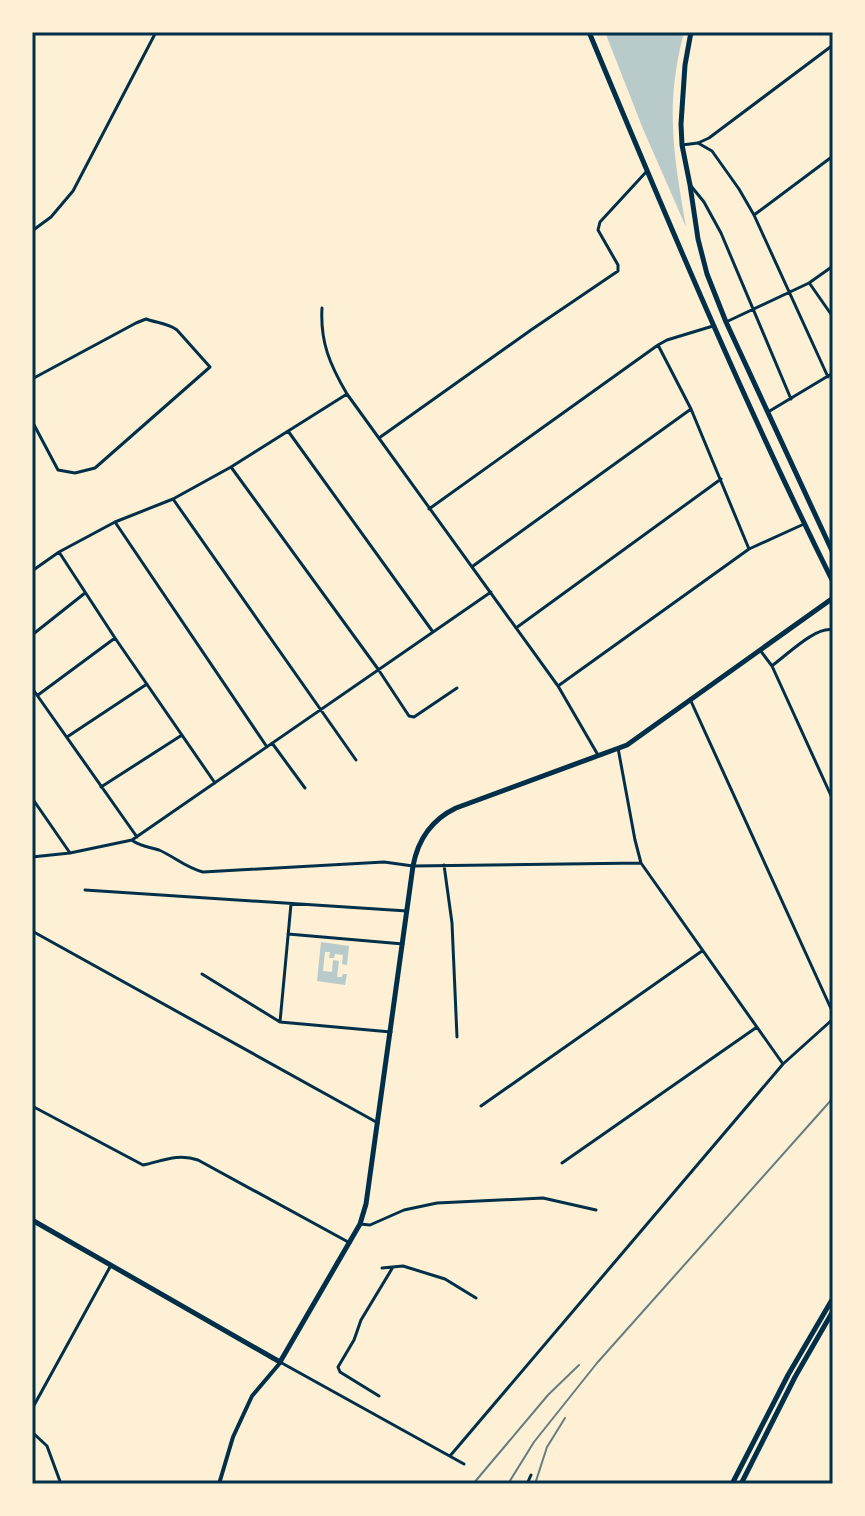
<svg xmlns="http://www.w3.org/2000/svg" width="865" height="1516" viewBox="0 0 865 1516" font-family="'Noto Sans',sans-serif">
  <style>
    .green { fill: #b9caca }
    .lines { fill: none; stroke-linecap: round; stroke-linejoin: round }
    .minor { stroke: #003049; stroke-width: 3 }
    .tertiary { stroke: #003049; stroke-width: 4 }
    .secondary { stroke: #003049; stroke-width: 5 }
    .primary { stroke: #003049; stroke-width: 5 }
    .rail { stroke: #657d81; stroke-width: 2 }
    .neatline { fill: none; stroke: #003049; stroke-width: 3 }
  </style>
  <rect width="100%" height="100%" fill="#fdf0d5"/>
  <path class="green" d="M605,32h79c-6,23 -10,46 -11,69 -2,42 6,85 13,126l-43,-98z
    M321,942l28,4 -2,19 -5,-1 1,-9 -8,-1 -1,4h-5l1,-6h-5l-2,19 9,1 1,-12 6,1 -2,16h5l1,-3h4l-2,11 -28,-4z"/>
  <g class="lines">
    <path class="minor" d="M698,143l14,8 27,38 15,26 74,162
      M682,145l16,-2 11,-5 124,-93
      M691,186l13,16 17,31 70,166
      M754,215l79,-59
      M32,231l19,-14 22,-26 83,-159
      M810,284l23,33
      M322,308c-2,34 8,57 25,86l211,292 40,69
      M726,322l83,-39 24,-17
      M658,345l33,64 58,140
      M32,379l104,-56 10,-4c10,4 22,4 31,11l33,37 -115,101 -20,5 -17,-3 -26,-49
      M768,412l65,-39
      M288,431l145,201
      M379,438l152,-108 87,-59v-6l-20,-35 2,-8 47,-51
      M231,467l147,202 31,47 5,1 43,-29
      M173,499l183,261
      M429,509l229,-164 9,-5 46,-14
      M115,522l152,225
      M59,552l56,86 100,145
      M473,566l218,-157
      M32,571l27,-19 56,-30 58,-23 58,-32 116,-73
      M516,628l205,-149
      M32,635l53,-42
      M760,650l12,16 61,134
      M773,665c15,-11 43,-39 60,-35
      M558,686l191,-137 55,-25
      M32,688l105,149
      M38,695l77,-57
      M690,699l143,314
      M67,737l80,-53
      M272,743l33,45
      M618,748l17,92 6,23 142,201
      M101,787l81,-52
      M32,798l38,55
      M133,841c9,6 17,6 26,9 16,7 27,18 44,22l181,-10 29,4 228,-3
      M32,857l38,-4 62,-13 359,-248
      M444,865l8,58 5,114
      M85,890l322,21
      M291,904l-11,118 111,10
      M32,931l346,192
      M288,934l115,10
      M202,974l78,48
      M32,1106l111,59c19,-4 35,-12 55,-5l152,83
      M481,1106l221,-155
      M562,1163l195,-136
      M360,1224l10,1 34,-15 33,-7 106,-5 53,12
      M382,1268l21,-2 42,13 31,19
      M280,1362l184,102
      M379,1396l-39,-24 -2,-5 16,-27 7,-20 32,-53
      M32,1409l78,-142
      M32,1432l15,14 14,38
      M450,1456l333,-392 50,-45
      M32,1482l5,2
      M527,1484l4,-9"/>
    <path class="tertiary" d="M219,1484l14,-47 19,-41 28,-33"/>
    <path class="secondary" d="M32,1220l248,142 80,-138 6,-20 47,-338c5,-27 18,-46 43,-58l171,-63 206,-147"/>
    <path class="primary" d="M589,32c77,185 155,371 244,550
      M691,32l-6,33 -4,59 1,21 8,40 8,54 9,35 19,48 107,231
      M732,1484l56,-109 45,-77
      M741,1484l54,-107 38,-66"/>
    <path class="rail" d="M473,1484l75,-89 31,-30
      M508,1484l26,-42 63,-79 236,-265
      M535,1484l12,-37 18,-29"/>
  </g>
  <rect width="865" height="1516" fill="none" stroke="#fdf0d5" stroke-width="68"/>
  <rect x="34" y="34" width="797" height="1448" class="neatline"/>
</svg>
